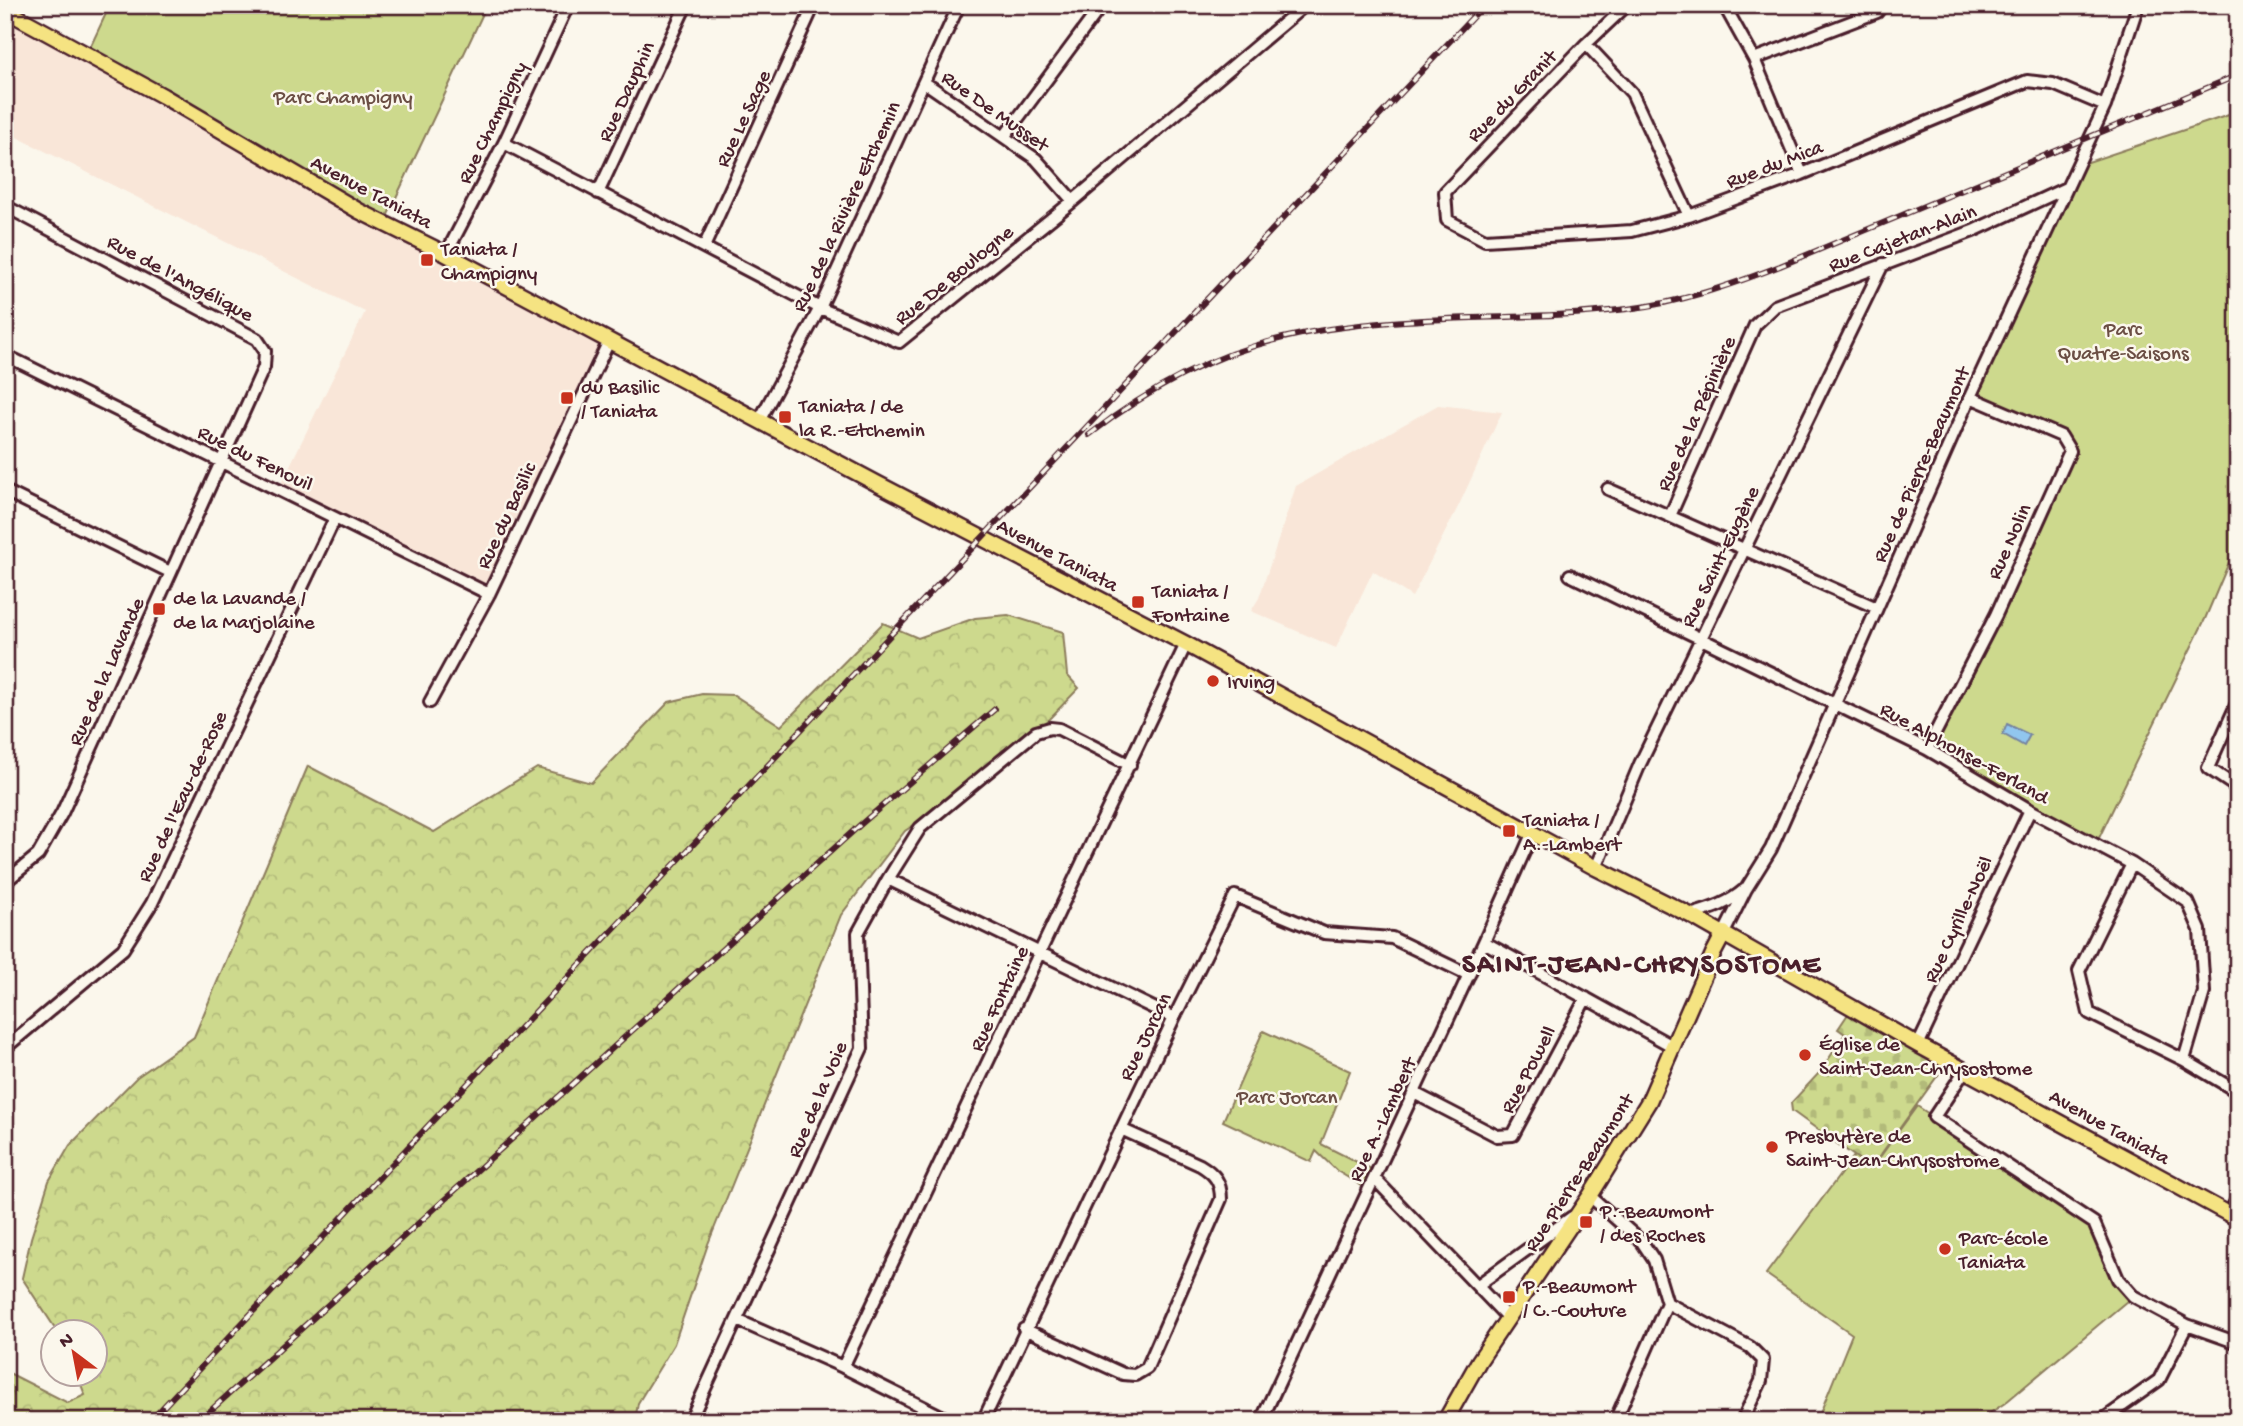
<svg xmlns="http://www.w3.org/2000/svg" width="2243" height="1426" viewBox="0 0 2243 1426" font-family="'Gochi Hand',sans-serif">
  <style>
    .built { fill: #f9e6d8 }
    .green { fill: #cdd98d; stroke: #8c7c5c; stroke-width: 2 }
    .forest { fill: url(#forest-crowns); stroke: #8c7c5c; stroke-width: 2 }
    .cemetery { fill: url(#cemetery-stones); stroke: #8c7c5c; stroke-width: 2 }
    .water { fill: url(#water-ripples); stroke: #7583a0; stroke-width: 2 }
    .lines { fill: none; stroke-linecap: round; stroke-linejoin: round }
    .minor-casing { stroke: #4a1f2b; stroke-width: 16 }
    .major-casing { stroke: #4a1f2b; stroke-width: 19 }
    .minor { stroke: #fbf7ec; stroke-width: 10 }
    .major { stroke: #f5e382; stroke-width: 14 }
    .rail-casing { stroke: #4a1f2b; stroke-width: 6 }
    .rail { stroke: #fbf7ec; stroke-width: 3.5; stroke-dasharray: 10; stroke-linecap: butt }
    .poi-dot { fill: #c8321e; stroke: #fbf7ec; stroke-width: 2.5 }
    .labels { text-anchor: middle; stroke-width: 5; stroke-linejoin: round; paint-order: stroke }
    .street-label { font-size: 21px; fill: #4a1f2b; stroke: #fbf7ec }
    .park-label { font-size: 21px; fill: #6b4e44; stroke: #fbf7ec }
    .poi-label { font-size: 21px; fill: #4a1f2b; stroke: #fbf7ec; text-anchor: start }
    .district-label { font-size: 28px; font-weight: bold; letter-spacing: 2px; fill: #4a1f2b; stroke: #fbf7ec }
  </style>
  <defs>
    <pattern id="forest-crowns" width="20" height="18" patternUnits="userSpaceOnUse" patternTransform="scale(1.75)"><rect width="20" height="18" fill="#cdd98d"/><path d="M2 6a3 3 0 1 1 6 0M12 15a3 3 0 1 1 6 0" fill="none" stroke="#b2ba7a"/></pattern>
    <pattern id="cemetery-stones" width="16" height="16" patternUnits="userSpaceOnUse" patternTransform="scale(1.75)"><rect width="16" height="16" fill="#cdd98d"/><path d="M2 7V4a2 2 0 0 1 4 0v3zM10 15v-3a2 2 0 0 1 4 0v3z" fill="#b2ba7a"/></pattern>
    <pattern id="water-ripples" width="26" height="14" patternUnits="userSpaceOnUse" patternTransform="scale(1.75)"><rect width="26" height="14" fill="#91c6ee"/><path d="M2 4q2-2 4 0t4 0M15 11q2-2 4 0t4 0" fill="none" stroke="#7faacc"/></pattern>
  </defs>
  <rect width="100%" height="100%" fill="#fbf7ec"/>
  <filter id="ink" filterUnits="userSpaceOnUse"><feTurbulence type="fractalNoise" baseFrequency=".0143" numOctaves="2"/><feDisplacementMap in="SourceGraphic" scale="14" xChannelSelector="R" yChannelSelector="G"/><feConvolveMatrix kernelMatrix="1 2 1 2 8 2 1 2 1" color-interpolation-filters="sRGB"/></filter>
  <g filter="url(#ink)">
    <path class="built" d="M5,13l604,328 -120,253 -211,-104 87,-178 -360,-181z
      M1438,405l64,7 -43,93 -47,92 -39,-26 -37,77 -85,-37 8,-13 37,-112z"/>
    <path class="green" d="M110,5h377l-104,220 -296,-171z
      M2238,112v429l-33,78 -109,225 -169,-95 143,-297 -10,-16 -90,-39 106,-231z
      M1263,1031l87,40 -29,73 56,28 -8,18 -32,-19 -21,-20 -5,11 -88,-41z
      M1917,1106l177,117 24,56 15,17 -128,107 -27,18h-161l35,-87 -86,-60 88,-118 18,12z"/>
    <path class="forest" d="M1008,615l55,17 4,43 12,13 -30,31 -116,93 -28,19 -64,84 -133,329 -34,100 -36,59 -3,18h-630v-50l63,32 17,-8 -8,-21h17v-42l-37,-1 -35,-53 9,-40 18,-57 21,-36 67,-68 57,-40 114,-271 126,66 103,-64 54,15 78,-81 33,-8 32,1 47,31 102,-103 35,15 57,-20z"/>
    <path class="cemetery" d="M1848,1014l95,54 -72,100 -79,-57 -1,-8 29,-31 25,-38 -7,-5z"/>
    <path class="water" d="M2007,724l23,11 -6,11 -21,-12z"/>
    <g class="lines">
      <defs>
        <path id="minor" d="M1627,5l-41,39 -141,148 2,28 38,20 147,-9 57,-15 113,-42 225,-93 26,3 52,22
          M1724,5l30,54 48,115
          M1586,44l46,49 57,123
          M1754,59l123,-47 5,-7
          M924,82l112,77 37,42
          M1004,137l98,-132
          M504,143l316,165 79,34 174,-141 232,-196
          M598,193l88,-188
          M5,206l252,133 8,12 -1,16 -202,446 -24,42 -33,27
          M704,247l110,-242
          M446,254l58,-111 64,-138
          M5,355l484,239
          M759,421l61,-113 139,-303
          M1608,489l269,119
          M5,491l165,81
          M1670,516l85,-191 20,-19 198,-75 93,-43
          M1570,575l357,174 103,61 102,54 56,38 12,28 4,62 -20,68
          M2238,701l-30,67 30,20
          M430,702l59,-108 120,-253
          M1927,749l69,-134 74,-164 -9,-15 -91,-39
          M2132,864l-53,107 10,42 95,47 54,32
          M1596,868l44,-104 243,-500
          M888,879l286,139
          M1690,915c20,-6 38,-11 54,-25
          M1724,933l22,-44 25,-40 199,-452 135,-291 33,-101
          M1484,942l190,105
          M1918,1045l112,-235
          M5,1048l118,-99 29,-46 183,-385
          M1965,1070l-31,47 160,106 24,56 15,17 54,29 51,18
          M1414,1093l83,43 16,-1 73,-137
          M5,1135v3
          M1374,1178l133,139
          M1590,1196l52,46 12,18 13,43 -52,118
          M2229,1215l9,-18
          M1478,1285l94,-68
          M1667,1303l83,44 13,13 -2,21 -19,40
          M737,1320l106,47 108,54
          M1024,1329l99,45 12,1 12,-7 74,-169c0,-17 -6,-25 -21,-34l-79,-36
          M843,1367l343,-723
          M690,1421l172,-373 -4,-115 30,-54 32,-51 116,-96 14,-4 9,1 71,36
          M983,1421l191,-403 61,-122 89,37 68,5 77,37
          M1261,1421l223,-479 49,-110
          M2101,1421l58,-41 28,-55"/>
        <path id="major" d="M5,10l158,86 196,115 87,43 432,230 308,160 410,224 94,47 228,130 320,174
          M1445,1421l34,-60 111,-165 59,-95 64,-147 11,-21"/>
      </defs>
      <use href="#minor" class="minor-casing"/>
      <use href="#major" class="major-casing"/>
      <use href="#minor" class="minor"/>
      <use href="#major" class="major"/>
      <defs>
        <path id="rail" d="M1089,435c58,-45 122,-80 194,-97 112,-27 230,-15 344,-29 53,-6 104,-24 153,-43l458,-191
          M150,1421l1334,-1416
          M199,1421l661,-596 135,-116"/>
      </defs>
      <use href="#rail" class="rail-casing"/>
      <use href="#rail" class="rail"/>
    </g>
  </g>
  <g class="poi-dot">
    <rect x="420" y="253" width="14" height="14" rx="3.5"/>
    <rect x="560" y="391" width="14" height="14" rx="3.5"/>
    <rect x="778" y="410" width="14" height="14" rx="3.5"/>
    <rect x="1131" y="595" width="14" height="14" rx="3.5"/>
    <rect x="152" y="602" width="14" height="14" rx="3.5"/>
    <circle cx="1213" cy="681" r="7"/>
    <rect x="1502" y="824" width="14" height="14" rx="3.5"/>
    <circle cx="1805" cy="1055" r="7"/>
    <circle cx="1772" cy="1147" r="7"/>
    <rect x="1579" y="1215" width="14" height="14" rx="3.5"/>
    <circle cx="1945" cy="1249" r="7"/>
    <rect x="1502" y="1290" width="14" height="14" rx="3.5"/>
  </g>
  <g class="labels">
    <g class="street-label">
      <text transform="translate(625 91) rotate(-65)" y="7">Rue Dauphin</text>
      <text transform="translate(1511 95) rotate(-46)" y="7">Rue du Granit</text>
      <text transform="translate(996 110) rotate(35)" y="7">Rue De Musset</text>
      <text transform="translate(742 118) rotate(-65)" y="7">Rue Le Sage</text>
      <text transform="translate(491 122) rotate(-64)" y="7">Rue Champigny</text>
      <text transform="translate(1774 163) rotate(-21)" y="7">Rue du Mica</text>
      <text transform="translate(372 191) rotate(28)" y="7">Avenue Taniata</text>
      <text transform="translate(845 206) rotate(-65)" y="7">Rue de la Rivière Etchemin</text>
      <text transform="translate(1902 237) rotate(-21)" y="7">Rue Cajetan-Alain</text>
      <text transform="translate(953 274) rotate(-39)" y="7">Rue De Boulogne</text>
      <text transform="translate(181 277) rotate(28)" y="7">Rue de l'Angélique</text>
      <text transform="translate(1695 413) rotate(-66)" y="7">Rue de la Pépinière</text>
      <text transform="translate(256 457) rotate(26)" y="7">Rue du Fenouil</text>
      <text transform="translate(1920 464) rotate(-66)" y="7">Rue de Pierre-Beaumont</text>
      <text transform="translate(505 515) rotate(-65)" y="7">Rue du Basilic</text>
      <text transform="translate(2008 541) rotate(-66)" y="7">Rue Nolin</text>
      <text transform="translate(1058 554) rotate(28)" y="7">Avenue Taniata</text>
      <text transform="translate(1719 556) rotate(-64)" y="7">Rue Saint-Eugène</text>
      <text transform="translate(105 671) rotate(-66)" y="7">Rue de la Lavande</text>
      <text transform="translate(1965 752) rotate(29)" y="7">Rue Alphonse-Ferland</text>
      <text transform="translate(181 796) rotate(-65)" y="7">Rue de l'Eau-de-Rose</text>
      <text transform="translate(1957 919) rotate(-65)" y="7">Rue Cyrille-Noël</text>
      <text transform="translate(998 998) rotate(-65)" y="7">Rue Fontaine</text>
      <text transform="translate(1144 1036) rotate(-64)" y="7">Rue Jorcan</text>
      <text transform="translate(1527 1069) rotate(-62)" y="7">Rue Powell</text>
      <text transform="translate(816 1099) rotate(-67)" y="7">Rue de la Voie</text>
      <text transform="translate(1381 1119) rotate(-65)" y="7">Rue A.-Lambert</text>
      <text transform="translate(2110 1126) rotate(29)" y="7">Avenue Taniata</text>
      <text transform="translate(1578 1172) rotate(-57)" y="7">Rue Pierre-Beaumont</text>
    </g>
    <g class="park-label">
      <text x="343" y="103">Parc Champigny</text>
      <text x="2123" y="335">Parc<tspan x="2123" dy="24">Quatre-Saisons</tspan></text>
      <text x="1287" y="1103">Parc Jorcan</text>
    </g>
    <g class="poi-label">
      <text x="441" y="255">Taniata /<tspan x="441" dy="24">Champigny</tspan></text>
      <text x="581" y="393">du Basilic<tspan x="581" dy="24">/ Taniata</tspan></text>
      <text x="799" y="412">Taniata / de<tspan x="799" dy="24">la R.-Etchemin</tspan></text>
      <text x="1152" y="597">Taniata /<tspan x="1152" dy="24">Fontaine</tspan></text>
      <text x="173" y="604">de la Lavande /<tspan x="173" dy="24">de la Marjolaine</tspan></text>
      <text x="1227" y="688">Irving</text>
      <text x="1523" y="826">Taniata /<tspan x="1523" dy="24">A.-Lambert</tspan></text>
      <text x="1819" y="1050">Église de<tspan x="1819" dy="24">Saint-Jean-Chrysostome</tspan></text>
      <text x="1786" y="1142">Presbytère de<tspan x="1786" dy="24">Saint-Jean-Chrysostome</tspan></text>
      <text x="1600" y="1217">P.-Beaumont<tspan x="1600" dy="24">/ des Roches</tspan></text>
      <text x="1959" y="1244">Parc-école<tspan x="1959" dy="24">Taniata</tspan></text>
      <text x="1523" y="1292">P.-Beaumont<tspan x="1523" dy="24">/ C.-Couture</tspan></text>
    </g>
    <g class="district-label">
      <text x="1642" y="972">SAINT-JEAN-CHRYSOSTOME</text>
    </g>
  </g>
  <rect width="2243" height="1426" fill="none" stroke="#fbf7ec" stroke-width="28"/>
  <rect x="14" y="14" width="2215" height="1398" fill="none" stroke="#4a1f2b" stroke-width="2.5" filter="url(#ink)"/>
  <g transform="translate(74 1353) rotate(328)"><circle r="33" fill="#fbf7ec" stroke="#b4a19f" stroke-width="2"/>
  <path d="M0-5L12 26L0 18L-12 26Z" fill="#c8321e"/>
  <text y="-10" font-size="19" font-weight="bold" text-anchor="middle" fill="#4a1f2b">N</text>
  </g>
</svg>
